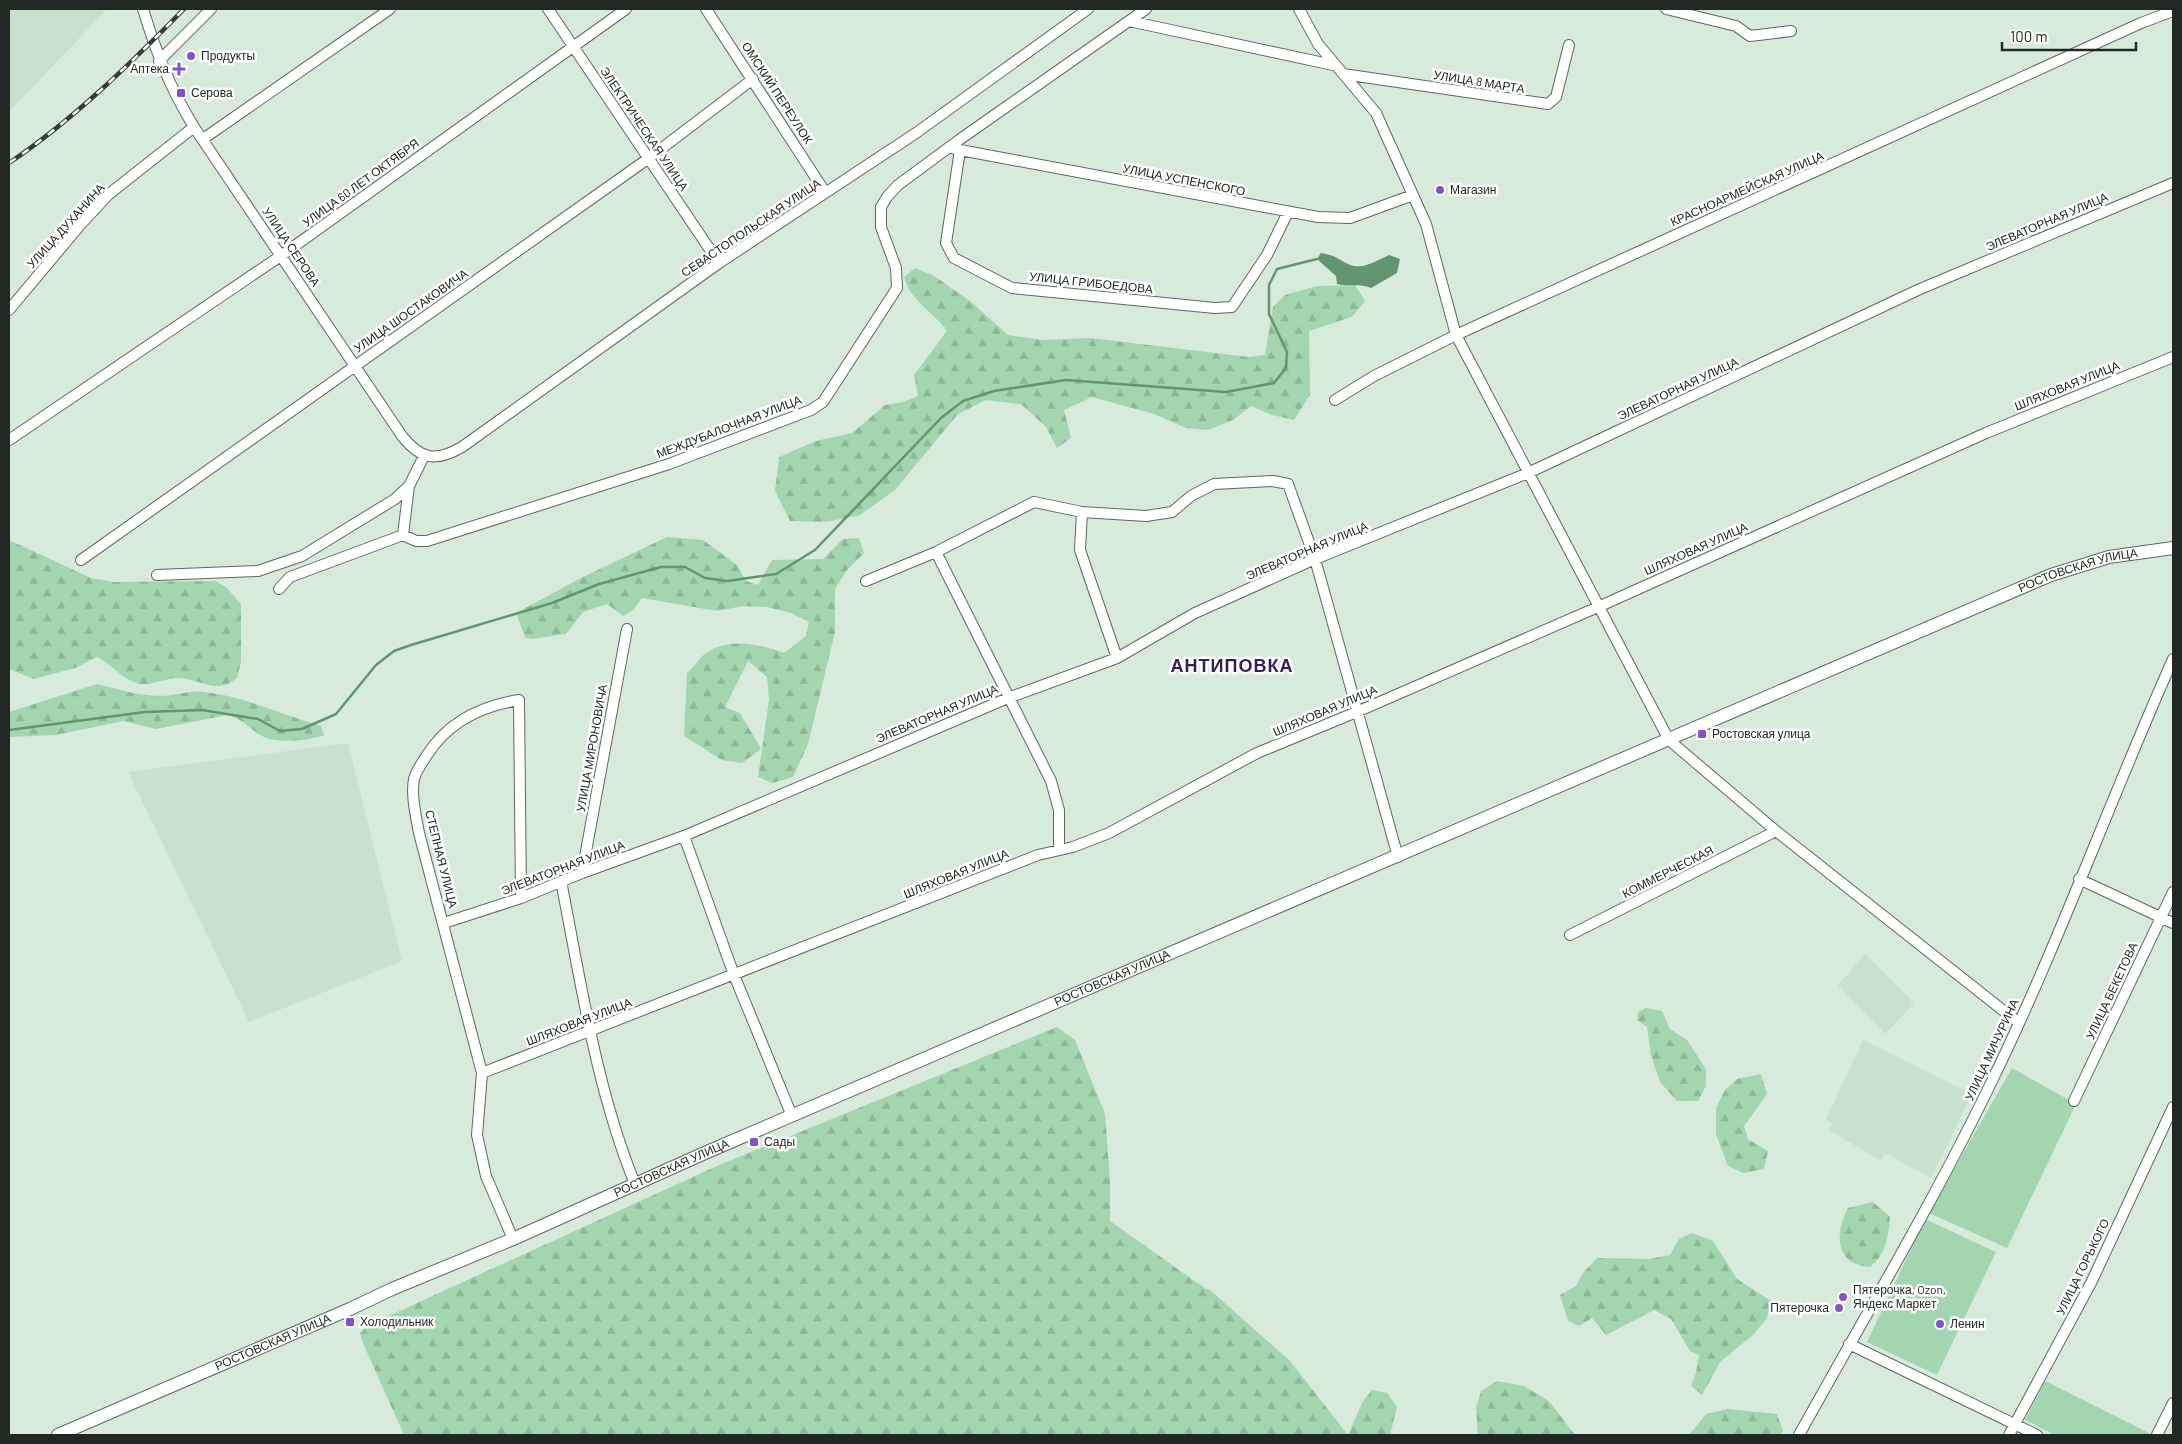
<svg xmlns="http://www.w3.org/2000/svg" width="2182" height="1444" viewBox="0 0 2182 1444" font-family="Barlow,sans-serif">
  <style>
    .built { fill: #c7e1ce }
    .forest { fill: url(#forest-firs) }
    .park { fill: #a4d5b1 }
    .water { fill: #629672 }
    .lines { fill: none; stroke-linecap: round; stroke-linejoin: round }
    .stream { stroke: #629672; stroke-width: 2.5 }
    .minor-casing { stroke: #5a6b5e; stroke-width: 12 }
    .major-casing { stroke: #5a6b5e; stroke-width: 14 }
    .minor { stroke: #fff; stroke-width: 10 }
    .major { stroke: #fff; stroke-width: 12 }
    .rail-casing { stroke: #343c36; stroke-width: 4.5 }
    .rail { stroke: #fff; stroke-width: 2.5; stroke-dasharray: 8; stroke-linecap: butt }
    .poi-dot { fill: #8053cc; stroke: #fff; stroke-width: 2 }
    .labels { text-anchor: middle; stroke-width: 5; stroke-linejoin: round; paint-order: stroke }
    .poi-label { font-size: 12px; fill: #212823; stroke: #fff; text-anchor: start }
    .street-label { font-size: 12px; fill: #212823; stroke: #fff }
    .district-label { font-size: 18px; font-weight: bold; letter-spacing: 1px; fill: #341f59; stroke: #fff }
  </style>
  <defs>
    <pattern id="forest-firs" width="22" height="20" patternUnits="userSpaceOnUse" patternTransform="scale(1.25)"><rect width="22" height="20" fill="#a4d5b1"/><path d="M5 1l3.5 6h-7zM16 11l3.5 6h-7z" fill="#8db798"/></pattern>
  </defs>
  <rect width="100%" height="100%" fill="#d7eadb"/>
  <path class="built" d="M9,9h98l-98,103z
    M348,743l54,218 -153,61 -121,-250z
    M1865,954l49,49 -29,31 -47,-49z
    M1863,1040l109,54 -41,84 -46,-25 -4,8 -52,-31 3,-6 -6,-5z"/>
  <path class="forest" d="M915,268l19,8 36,25 38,34 35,5 47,-2 159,19 16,-2 8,-48 12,-12 32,-9 38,-1 10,16 -13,16 -43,14 1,64 -16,25 -22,-5 -21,-9 -18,14 -25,10 -22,-2 -32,-14 -62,-17 -28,13 7,28 -14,10 -11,-21 -25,-23 -35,-4 -28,14 -63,76 -35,25 -34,7 -36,-1 -15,-30 4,-34 37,-16 36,-8 33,-28 18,-3 15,-6 -4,-21 33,-44c-13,-19 -37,-30 -43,-54z
    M667,537l36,3 34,25 9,16 12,4 14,-25 51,-1 20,-20 16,-1 5,15 -17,17 -12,19v43l-27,112 -15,33 -21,6 -14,-6 11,-77 -2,-23 -19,-16 -23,46 15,6 21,36 -19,14 -20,-3 -38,-24 3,-63c7,-5 12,-15 19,-20 23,-16 54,-9 78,0l22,-17 3,-14 -18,-9 -24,-6 -24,-1 -26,5 -75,-13 -9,12 -10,6 -16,-12 -24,8 -17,22 -34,5 -7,-2 -9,-24 67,-36z
    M9,540l82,38 22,4 102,-1 11,6 15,17v58l-4,16c-22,18 -37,0 -59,0 -13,0 -26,8 -38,6 -18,-4 -28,-20 -43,-27l-22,11 -41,11 -25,-10z
    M97,684c21,5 42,12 64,12 14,0 27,-6 42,-4 41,4 79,23 118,34l3,9c-14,6 -49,9 -62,1 -13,-7 -19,-17 -34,-21l-72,14 -33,-8 -67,14 -47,2v-25z
    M1646,1008l16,3 8,18 17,11 19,29v17l-8,15h-21l-17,-19 -9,-27 -4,-28 -10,-7 1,-8z
    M1057,1027l18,13 30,74 5,66v41l96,68h3l81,72 58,74 15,-34 9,-11 15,3 10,14 -7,28h-986l-42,-94 -2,-8 9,-8 350,-160z
    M1761,1074l6,20 -23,32 4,13 20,12 -4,18 -21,4 -15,-7 -12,-32v-26l9,-18 12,-11z
    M1873,1202l17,15c-2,21 -4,37 -20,50 -36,-2 -35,-35 -22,-59z
    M1692,1233l21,8 24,38 34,22 -4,17 -14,17 -33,27 -18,33 -11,-9 5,-13 3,-18 -9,-4 -19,-32 -17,-9 -48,25 -14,-17 -13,8 -11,-5 -8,-26 16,-9 7,-13 14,-15 52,1 21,-4 9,-16z
    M1497,1381l27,5 25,15 26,34h-97l-2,-27 5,-17z
    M1727,1409l50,5 6,17 -3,4h-91l17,-21z"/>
  <path class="park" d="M2012,1068l64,36 -69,144 -78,-35z
    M1925,1219l71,33 -59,123 -70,-33z
    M2045,1381l108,54h-98l-30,-15z"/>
  <path class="water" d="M1321,253c17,3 16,6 29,12 13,5 28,-5 39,-10l11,4 -3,14 -26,15c-11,-5 -22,-1 -34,-4l-1,-8 -19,-17z"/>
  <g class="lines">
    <path class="stream" d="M9,730l136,-18 57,-2 56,9 22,12 22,-2 34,-15 40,-49 18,-14 17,-6 141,-42 47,-19 62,-17h24l20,11 22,3 49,-7 39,-24 126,-132 22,-17 31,-10 72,-11 160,12 48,-9 12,-15 1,-16 -18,-38v-29l8,-16 40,-10"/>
    <defs>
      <path id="minor" d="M143,9c13,43 27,79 51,118l208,309c19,24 34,26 60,11l257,-184 197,-130 172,-124
        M548,9l171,254
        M706,9l119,183
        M1299,9l19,35 58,69 50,111 30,111 213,405 107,91 243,192
        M1666,9l70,17 14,10 41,-5
        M1129,21l204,44
        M159,61l52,-52
        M1343,74l205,30 8,-7 13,-52
        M203,139l187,-130
        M955,149l363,68 32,1 63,-23
        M960,150l-14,93 8,15 58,30 203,20 17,-1 35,-52 21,-43
        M9,310l72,-86 28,-30 85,-67
        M1335,400l39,-24 82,-41 685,-312 32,-12
        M9,440l273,-185 344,-246
        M1082,512l-2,38 37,108
        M403,535l13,6h11l242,-77 142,-54 12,-8 74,-114 -1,-20 -15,-41v-20l6,-10 11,-12 61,-45 187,-131
        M403,535l6,-49
        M936,552l115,229 8,29v40
        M81,560l568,-402 104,-79
        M157,575l101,-4 44,-15 93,-57 14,-13 15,-30
        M866,581l70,-29 98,-50 48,10 64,4 26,-4 19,-16 23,-12 59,-3 15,3 27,75 83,298
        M279,589l11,-12 113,-42
        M684,836l50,139 58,141
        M582,873l45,-244
        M2079,879l94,44
        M561,881c20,102 35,207 74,303
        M444,923l77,-25 61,-25 102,-37 324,-138 109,-40 78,-45 120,-54 213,-86 392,-184 253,-106
        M1570,935l206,-104
        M482,1073l556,-218 35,-8 36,-14 148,-80 102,-42 239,-104 388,-174 187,-76
        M2074,1101l99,-209
        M513,1239l-27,-63 -9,-41 5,-62 -63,-240c-3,-17 -8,-37 -5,-54 2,-8 8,-16 13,-24 21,-33 53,-49 92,-55l2,198
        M1849,1344l188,91
        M1799,1435c64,-116 133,-230 191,-350 68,-139 120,-285 183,-426
        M2009,1435l82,-152 82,-176
        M2157,1435l16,-32"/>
      <g id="major">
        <path id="s1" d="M58,1435l292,-126 42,-20 121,-50 194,-87 1344,-577 58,-18 64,-9"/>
      </g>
    </defs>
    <use href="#minor" class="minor-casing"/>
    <use href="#major" class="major-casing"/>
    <use href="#minor" class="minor"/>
    <use href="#major" class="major"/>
    <defs>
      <path id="rail" d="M9,163c64,-43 121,-99 175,-154"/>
    </defs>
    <use href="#rail" class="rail-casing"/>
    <use href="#rail" class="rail"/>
  </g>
  <g class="poi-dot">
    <circle cx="191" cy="56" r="5"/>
    <path d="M176.5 61.5h5v5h5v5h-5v5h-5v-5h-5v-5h5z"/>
    <rect x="176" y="88" width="10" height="10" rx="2.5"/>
    <circle cx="1440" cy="190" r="5"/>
    <rect x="1697" y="729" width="10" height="10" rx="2.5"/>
    <rect x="749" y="1137" width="10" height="10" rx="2.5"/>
    <circle cx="1843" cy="1297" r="5"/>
    <circle cx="1839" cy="1308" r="5"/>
    <rect x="345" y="1317" width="10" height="10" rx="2.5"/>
    <circle cx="1940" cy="1324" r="5"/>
  </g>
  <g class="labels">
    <g class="poi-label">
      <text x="201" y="60">Продукты</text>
      <text x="169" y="73" text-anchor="end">Аптека</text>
      <text x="191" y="97">Серова</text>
      <text x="1450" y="194">Магазин</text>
      <text x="1712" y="738">Ростовская улица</text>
      <text x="764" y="1146">Сады</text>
      <text x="1853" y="1294">Пятерочка, Ozon,<tspan x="1853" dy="14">Яндекс Маркет</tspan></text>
      <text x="1829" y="1312" text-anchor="end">Пятерочка</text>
      <text x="360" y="1326">Холодильник</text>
      <text x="1950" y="1328">Ленин</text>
    </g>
    <g class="street-label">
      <text transform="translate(1479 82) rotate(9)" y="4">УЛИЦА 8 МАРТА</text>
      <text transform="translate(777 93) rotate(57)" y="4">ОМСКИЙ ПЕРЕУЛОК</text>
      <text transform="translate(644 129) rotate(56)" y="4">ЭЛЕКТРИЧЕСКАЯ УЛИЦА</text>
      <text transform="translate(1184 180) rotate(11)" y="4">УЛИЦА УСПЕНСКОГО</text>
      <text transform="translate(361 183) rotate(-36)" y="4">УЛИЦА 60 ЛЕТ ОКТЯБРЯ</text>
      <text transform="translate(1747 189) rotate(-24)" y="4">КРАСНОАРМЕЙСКАЯ УЛИЦА</text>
      <text transform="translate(2047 222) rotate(-23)" y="4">ЭЛЕВАТОРНАЯ УЛИЦА</text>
      <text transform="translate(66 226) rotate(-48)" y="4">УЛИЦА ДУХАНИНА</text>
      <text transform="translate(751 228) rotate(-34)" y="4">СЕВАСТОПОЛЬСКАЯ УЛИЦА</text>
      <text transform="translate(291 247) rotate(56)" y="4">УЛИЦА СЕРОВА</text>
      <text transform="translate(1091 283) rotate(6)" y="4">УЛИЦА ГРИБОЕДОВА</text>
      <text transform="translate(411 311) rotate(-35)" y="4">УЛИЦА ШОСТАКОВИЧА</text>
      <text transform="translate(2067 386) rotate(-22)" y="4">ШЛЯХОВАЯ УЛИЦА</text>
      <text transform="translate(1678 389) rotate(-25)" y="4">ЭЛЕВАТОРНАЯ УЛИЦА</text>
      <text transform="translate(729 427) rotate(-21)" y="4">МЕЖДУБАЛОЧНАЯ УЛИЦА</text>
      <text transform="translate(1696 549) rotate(-24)" y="4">ШЛЯХОВАЯ УЛИЦА</text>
      <text transform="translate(1307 551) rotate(-23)" y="4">ЭЛЕВАТОРНАЯ УЛИЦА</text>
      <text dy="4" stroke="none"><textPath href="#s1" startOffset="2198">РОСТОВСКАЯ УЛИЦА</textPath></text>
      <text transform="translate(1325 711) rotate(-23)" y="4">ШЛЯХОВАЯ УЛИЦА</text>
      <text transform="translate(937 714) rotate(-23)" y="4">ЭЛЕВАТОРНАЯ УЛИЦА</text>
      <text transform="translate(592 748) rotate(-80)" y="4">УЛИЦА МИРОНОВИЧА</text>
      <text transform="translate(441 859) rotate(76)" y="4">СТЕПНАЯ УЛИЦА</text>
      <text transform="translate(563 868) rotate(-21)" y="4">ЭЛЕВАТОРНАЯ УЛИЦА</text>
      <text transform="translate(1668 872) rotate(-27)" y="4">КОММЕРЧЕСКАЯ</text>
      <text transform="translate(956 874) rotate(-22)" y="4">ШЛЯХОВАЯ УЛИЦА</text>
      <text dy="4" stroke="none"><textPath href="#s1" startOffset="1149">РОСТОВСКАЯ УЛИЦА</textPath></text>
      <text transform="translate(2112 991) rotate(-65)" y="4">УЛИЦА БЕКЕТОВА</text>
      <text transform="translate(579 1022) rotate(-21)" y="4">ШЛЯХОВАЯ УЛИЦА</text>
      <text transform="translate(1992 1050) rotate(-65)" y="4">УЛИЦА МИЧУРИНА</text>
      <text dy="4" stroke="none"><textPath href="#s1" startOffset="669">РОСТОВСКАЯ УЛИЦА</textPath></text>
      <text transform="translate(2083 1267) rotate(-64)" y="4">УЛИЦА ГОРЬКОГО</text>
      <text dy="4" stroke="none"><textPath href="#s1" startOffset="234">РОСТОВСКАЯ УЛИЦА</textPath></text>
    </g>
    <g class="district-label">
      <text x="1232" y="672">АНТИПОВКА</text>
    </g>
  </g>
  <rect width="2182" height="1444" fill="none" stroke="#212823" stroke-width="20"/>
  <path d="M2002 42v8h134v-8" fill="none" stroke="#212823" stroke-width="2.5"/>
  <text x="2010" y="42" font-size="15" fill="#212823" stroke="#ffffff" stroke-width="4" paint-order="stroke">100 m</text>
</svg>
